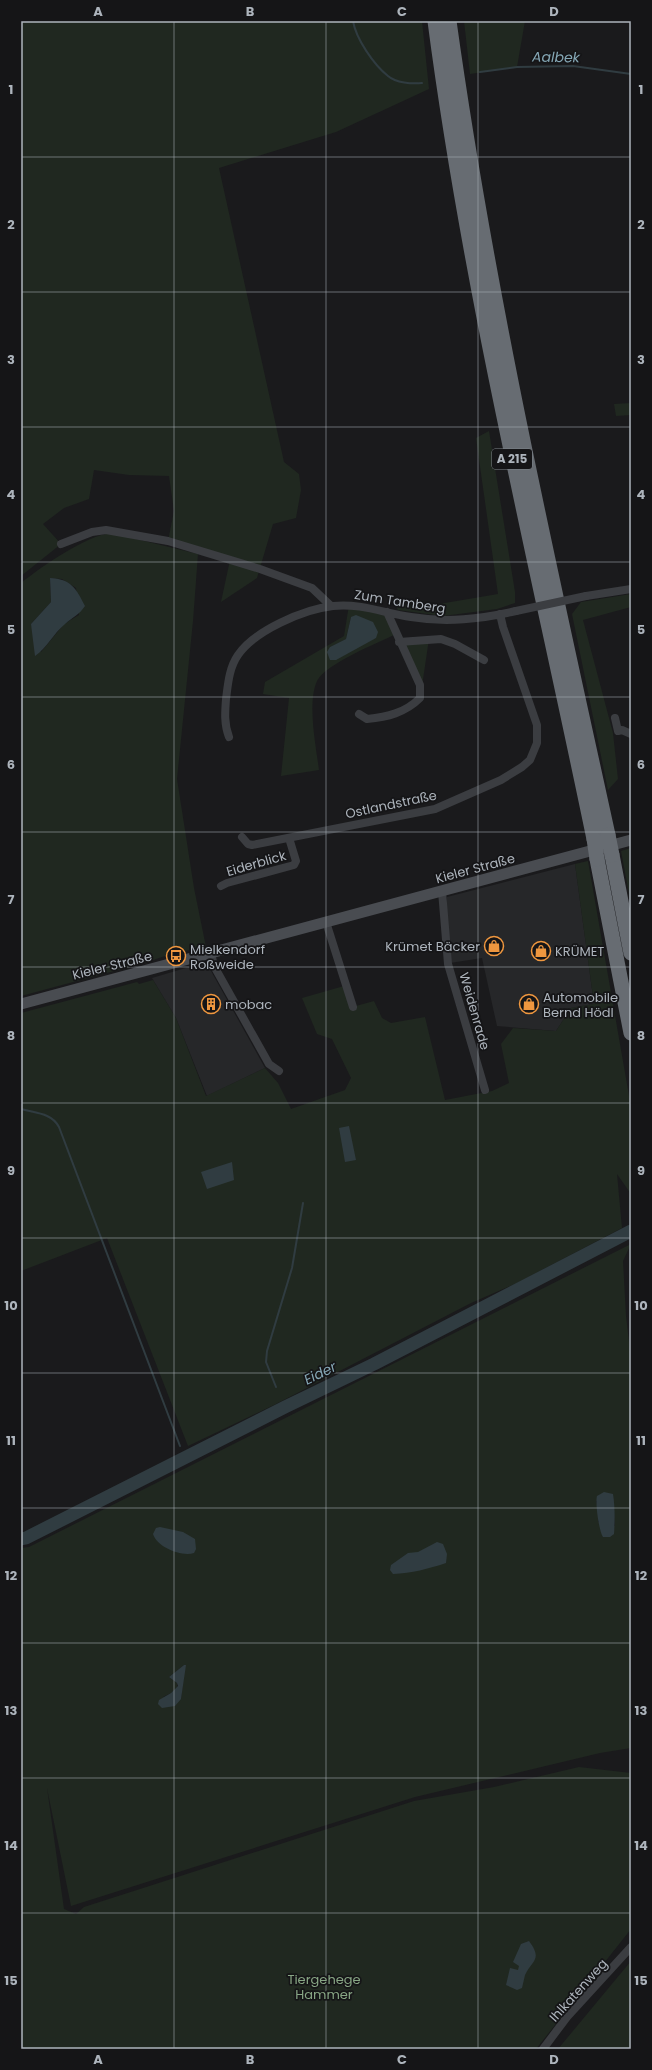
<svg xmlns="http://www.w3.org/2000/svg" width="652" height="2070" viewBox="0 0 652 2070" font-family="Poppins,sans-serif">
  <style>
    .built { fill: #262729 }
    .green { fill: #202820; fill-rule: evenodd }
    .water { fill: #303c41 }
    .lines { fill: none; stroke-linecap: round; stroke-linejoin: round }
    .stream { stroke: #303c41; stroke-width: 2 }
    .river { stroke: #303c41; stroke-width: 13 }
    .street { stroke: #3b3d41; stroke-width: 8 }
    .secondary { stroke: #494c51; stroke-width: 11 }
    .highway { stroke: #676c72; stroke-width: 15 }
    .street-bridge { stroke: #3b3d41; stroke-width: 8 }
    .highway-bridge { stroke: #676c72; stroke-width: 15 }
    .grid { fill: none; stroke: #adb4bc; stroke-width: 1; stroke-opacity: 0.55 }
    .labels { text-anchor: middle; stroke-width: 3.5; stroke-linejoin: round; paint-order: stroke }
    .shield { fill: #151517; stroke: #7f848a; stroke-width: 1 }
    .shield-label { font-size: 12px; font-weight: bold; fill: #adb4bc }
    .street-label { font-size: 13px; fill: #adb4bc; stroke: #151517 }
    .poi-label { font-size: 13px; fill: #adb4bc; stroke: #151517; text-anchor: start }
    .park-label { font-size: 13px; fill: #88a685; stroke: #151517 }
    .water-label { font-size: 14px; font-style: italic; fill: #85a7b5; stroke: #151517 }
    .neatline { fill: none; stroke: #adb4bc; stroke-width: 1.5 }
    .grid-label { font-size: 13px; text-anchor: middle; font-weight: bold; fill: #adb4bc }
  </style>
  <rect width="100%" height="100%" fill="#1a1a1c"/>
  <path class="built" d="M575,864l19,140 -23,4 -15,23 -59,-5 -15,-68 -32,5 -3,-22v-44z
    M206,962l59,106 -58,28 -31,-78 -24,-40z"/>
  <path class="green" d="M21,21h401l7,68 -93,43 -117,36 65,294 15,12 2,16 -5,28 -23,6 -16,54 -36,24 9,-42 -62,-19 6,-30 -5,-35 -40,-1 -35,-5 -5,29 -25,9 -21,16 18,20 -40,32z
    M464,21h61l-8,46 -47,7z
    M631,403v12l-15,1 -2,-12z
    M489,431l26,161v11l-18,6 -54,7 -45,-6 -3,-6 32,2 71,-12 -22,-156z
    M111,533l87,21 -5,67 -16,158 17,109 12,59 -32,6 -30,10 -123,33v-413c20,-16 64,-47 90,-50zM50,578l12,1 14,9 3,27 -15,9 -23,28 -10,-28 20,-22z
    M631,594v13l-48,13 30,113 5,46 -10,11 -36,-176 9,-12z
    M349,605l38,7 9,22c-18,9 -71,30 -79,47 -10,22 -1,65 2,89l-38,6 8,-78 -26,-4 2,-12 79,-46zM351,617l25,21 -46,9 16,-8z
    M429,639l-8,54 -22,-51z
    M631,848v56l-10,-53z
    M588,861l43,246v87l-14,-20 5,54 -105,55 -46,20 -197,102 -86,41 -81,-208 -86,33v-258l116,-31 2,2 14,-4 23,38 30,78 59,-28 13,15 13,26 54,-19 6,-12 -19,-39 -15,-5 -15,-36 42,-12 12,20 18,-5 8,17 9,5 34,-6 20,83 47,-9 17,-8 -8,-39 12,-16 43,3 15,-23 23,-4 -19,-140z
    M631,1244l-8,17 3,55 5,43v389l-31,5 -185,44 -344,109 -24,-118 17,121 12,5 8,-7 330,-106 80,-14 85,-20 52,6v156l-95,120h-515v-501l8,-1zM613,1499l2,27 -17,-4 1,-10 -3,-11zM184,1665h1l-4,34 -18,-2 8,-4 6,-5v-5l-8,-6z
    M631,1961v88h-73z"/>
  <path class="water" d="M50,578c21,1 26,10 35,28 -6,9 -12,11 -20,18 -12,10 -18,24 -30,32l-4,-32 20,-22z
    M356,615l17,7 5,10 -2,6 -40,22h-6l-3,-8 3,-5 16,-8 5,-22z
    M349,1126l7,34 -11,2 -6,-34z
    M232,1162l2,18 -27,9 -6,-17z
    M604,1492l9,2c2,12 2,27 1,40l-4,3h-7c-4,-6 -8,-34 -6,-41z
    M160,1527l23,5 12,7 1,10 -2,4c-13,4 -37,-6 -41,-19l3,-6z
    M437,1542l6,2 4,10 -1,9c-18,6 -34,10 -53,11l-3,-4 1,-5 17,-12 10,-1z
    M184,1665h2l-5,34 -6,7 -13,2 -4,-4 1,-4 12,-7 7,-7 -1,-3 -8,-6z
    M529,1941c14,19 3,19 -4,34 -1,4 -2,9 -3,13l-5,2 -11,-5 4,-17 8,2 1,-4 -6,-4 8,-18z"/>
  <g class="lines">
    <path class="stream" d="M353,21c3,18 21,44 35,55 8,7 24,8 34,7
      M480,72l37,-5 56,-1 58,8
      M21,1109c14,4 31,4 38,18l121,319
      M276,1387l-10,-25 1,-11 25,-83 11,-65"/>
    <path class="river" d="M21,1539l5,-1 259,-131 89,-43 257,-133"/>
    <path class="street" d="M61,544l31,-12 14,-2 62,11 92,28 52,19 19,18
      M586,596l45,-7
      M399,642l42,-3 14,5 29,16
      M359,714l8,5c20,-2 38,-6 53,-21v-13l-33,-73
      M615,718l3,13 4,-1 9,4
      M229,737c-5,-13 -4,-25 -3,-38 2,-15 3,-31 12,-44 16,-24 66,-46 95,-49 27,-3 51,7 78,11 36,6 69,2 105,-6
      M242,837l6,7 4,1 183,-36 66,-29 21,-13 8,-7 7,-17v-18l-34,-98 -3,-13
      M221,886l6,-3 67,-18 2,-4 -7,-23
      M442,891l6,73 37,126
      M326,922l27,85
      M211,953l3,13 55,98 10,7
      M543,2049l24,-32 64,-70"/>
    <path class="secondary" d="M21,1004l610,-164"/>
    <path class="highway" d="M435,21c36,276 103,546 159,818
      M449,21c38,274 100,544 159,814
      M612,855l19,98
      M597,859l34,174"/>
    <path class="street-bridge" d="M516,611l70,-15"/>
    <path class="highway-bridge" d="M608,835l4,20
      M594,839l3,20"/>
  </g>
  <path class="grid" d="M174,21v2028M326,21v2028M478,21v2028M21,157h610M21,292h610M21,427h610M21,562h610M21,697h610M21,832h610M21,967h610M21,1103h610M21,1238h610M21,1373h610M21,1508h610M21,1643h610M21,1778h610M21,1913h610"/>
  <defs>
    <symbol id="shop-ring" viewBox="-11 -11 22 22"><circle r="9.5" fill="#151517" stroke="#ef973f" stroke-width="1.5"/><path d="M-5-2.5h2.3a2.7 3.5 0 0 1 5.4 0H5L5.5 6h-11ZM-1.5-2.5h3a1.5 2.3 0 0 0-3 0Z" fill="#ef973f"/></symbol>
    <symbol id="bus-ring" viewBox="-11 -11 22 22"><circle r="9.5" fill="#151517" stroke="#ef973f" stroke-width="1.5"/><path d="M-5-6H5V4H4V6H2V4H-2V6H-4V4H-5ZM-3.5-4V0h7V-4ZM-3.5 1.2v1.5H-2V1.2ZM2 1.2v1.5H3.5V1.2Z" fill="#ef973f"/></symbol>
    <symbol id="building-ring" viewBox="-11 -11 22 22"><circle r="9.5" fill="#151517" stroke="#ef973f" stroke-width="1.5"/><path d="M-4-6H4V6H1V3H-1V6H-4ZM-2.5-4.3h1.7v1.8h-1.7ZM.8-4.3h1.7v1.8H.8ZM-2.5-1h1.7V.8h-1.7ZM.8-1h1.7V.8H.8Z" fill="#ef973f"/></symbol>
  </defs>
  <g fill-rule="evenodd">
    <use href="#shop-ring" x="483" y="935" width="22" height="22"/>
    <use href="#shop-ring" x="530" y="940" width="22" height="22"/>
    <use href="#bus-ring" x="165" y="945" width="22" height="22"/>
    <use href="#building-ring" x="200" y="993" width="22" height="22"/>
    <use href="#shop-ring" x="518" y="993" width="22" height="22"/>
  </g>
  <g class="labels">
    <rect class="shield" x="492" y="449" width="40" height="20" rx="3"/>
    <g class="shield-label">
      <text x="512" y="463">A 215</text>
    </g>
    <g class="street-label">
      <text transform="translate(400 601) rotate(9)" y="5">Zum Tamberg</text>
      <text transform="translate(391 804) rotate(-12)" y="5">Ostlandstraße</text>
      <text transform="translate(256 863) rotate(-16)" y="5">Eiderblick</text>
      <text transform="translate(475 868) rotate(-15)" y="5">Kieler Straße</text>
      <text transform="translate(112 965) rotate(-14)" y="5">Kieler Straße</text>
      <text transform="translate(475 1011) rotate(74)" y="5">Weidenrade</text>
      <text transform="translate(578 1990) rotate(-48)" y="5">Ihlkatenweg</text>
    </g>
    <g class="poi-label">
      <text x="480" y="951" text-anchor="end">Krümet Bäcker</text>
      <text x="190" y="954">Mielkendorf<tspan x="190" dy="15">Roßweide</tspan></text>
      <text x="555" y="956">KRÜMET</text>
      <text x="543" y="1002">Automobile<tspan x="543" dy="15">Bernd Hödl</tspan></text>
      <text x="225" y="1009">mobac</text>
    </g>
    <g class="park-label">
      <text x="324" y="1984">Tiergehege<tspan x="324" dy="15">Hammer</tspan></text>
    </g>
    <g class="water-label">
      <text transform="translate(556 57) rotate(1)" y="5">Aalbek</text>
      <text transform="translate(320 1373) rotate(-26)" y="5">Eider</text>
    </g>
  </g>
  <rect width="652" height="2070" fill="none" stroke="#151517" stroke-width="44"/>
  <rect x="22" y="22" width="608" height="2026" class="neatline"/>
  <g class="grid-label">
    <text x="98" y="16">A</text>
    <text x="250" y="16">B</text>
    <text x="402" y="16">C</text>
    <text x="554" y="16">D</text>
    <text x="11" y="94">1</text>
    <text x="641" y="94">1</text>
    <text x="11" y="229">2</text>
    <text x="641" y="229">2</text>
    <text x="11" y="364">3</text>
    <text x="641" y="364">3</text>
    <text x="11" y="499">4</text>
    <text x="641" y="499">4</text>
    <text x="11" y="634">5</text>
    <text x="641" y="634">5</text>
    <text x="11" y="769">6</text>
    <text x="641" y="769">6</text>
    <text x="11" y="904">7</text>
    <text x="641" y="904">7</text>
    <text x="11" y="1040">8</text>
    <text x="641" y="1040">8</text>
    <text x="11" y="1175">9</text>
    <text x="641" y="1175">9</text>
    <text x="11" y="1310">10</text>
    <text x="641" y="1310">10</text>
    <text x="11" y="1445">11</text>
    <text x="641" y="1445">11</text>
    <text x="11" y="1580">12</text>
    <text x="641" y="1580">12</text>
    <text x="11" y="1715">13</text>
    <text x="641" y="1715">13</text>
    <text x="11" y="1850">14</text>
    <text x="641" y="1850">14</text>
    <text x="11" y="1985">15</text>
    <text x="641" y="1985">15</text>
    <text x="98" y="2064">A</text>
    <text x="250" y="2064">B</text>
    <text x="402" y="2064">C</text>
    <text x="554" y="2064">D</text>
  </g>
</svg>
